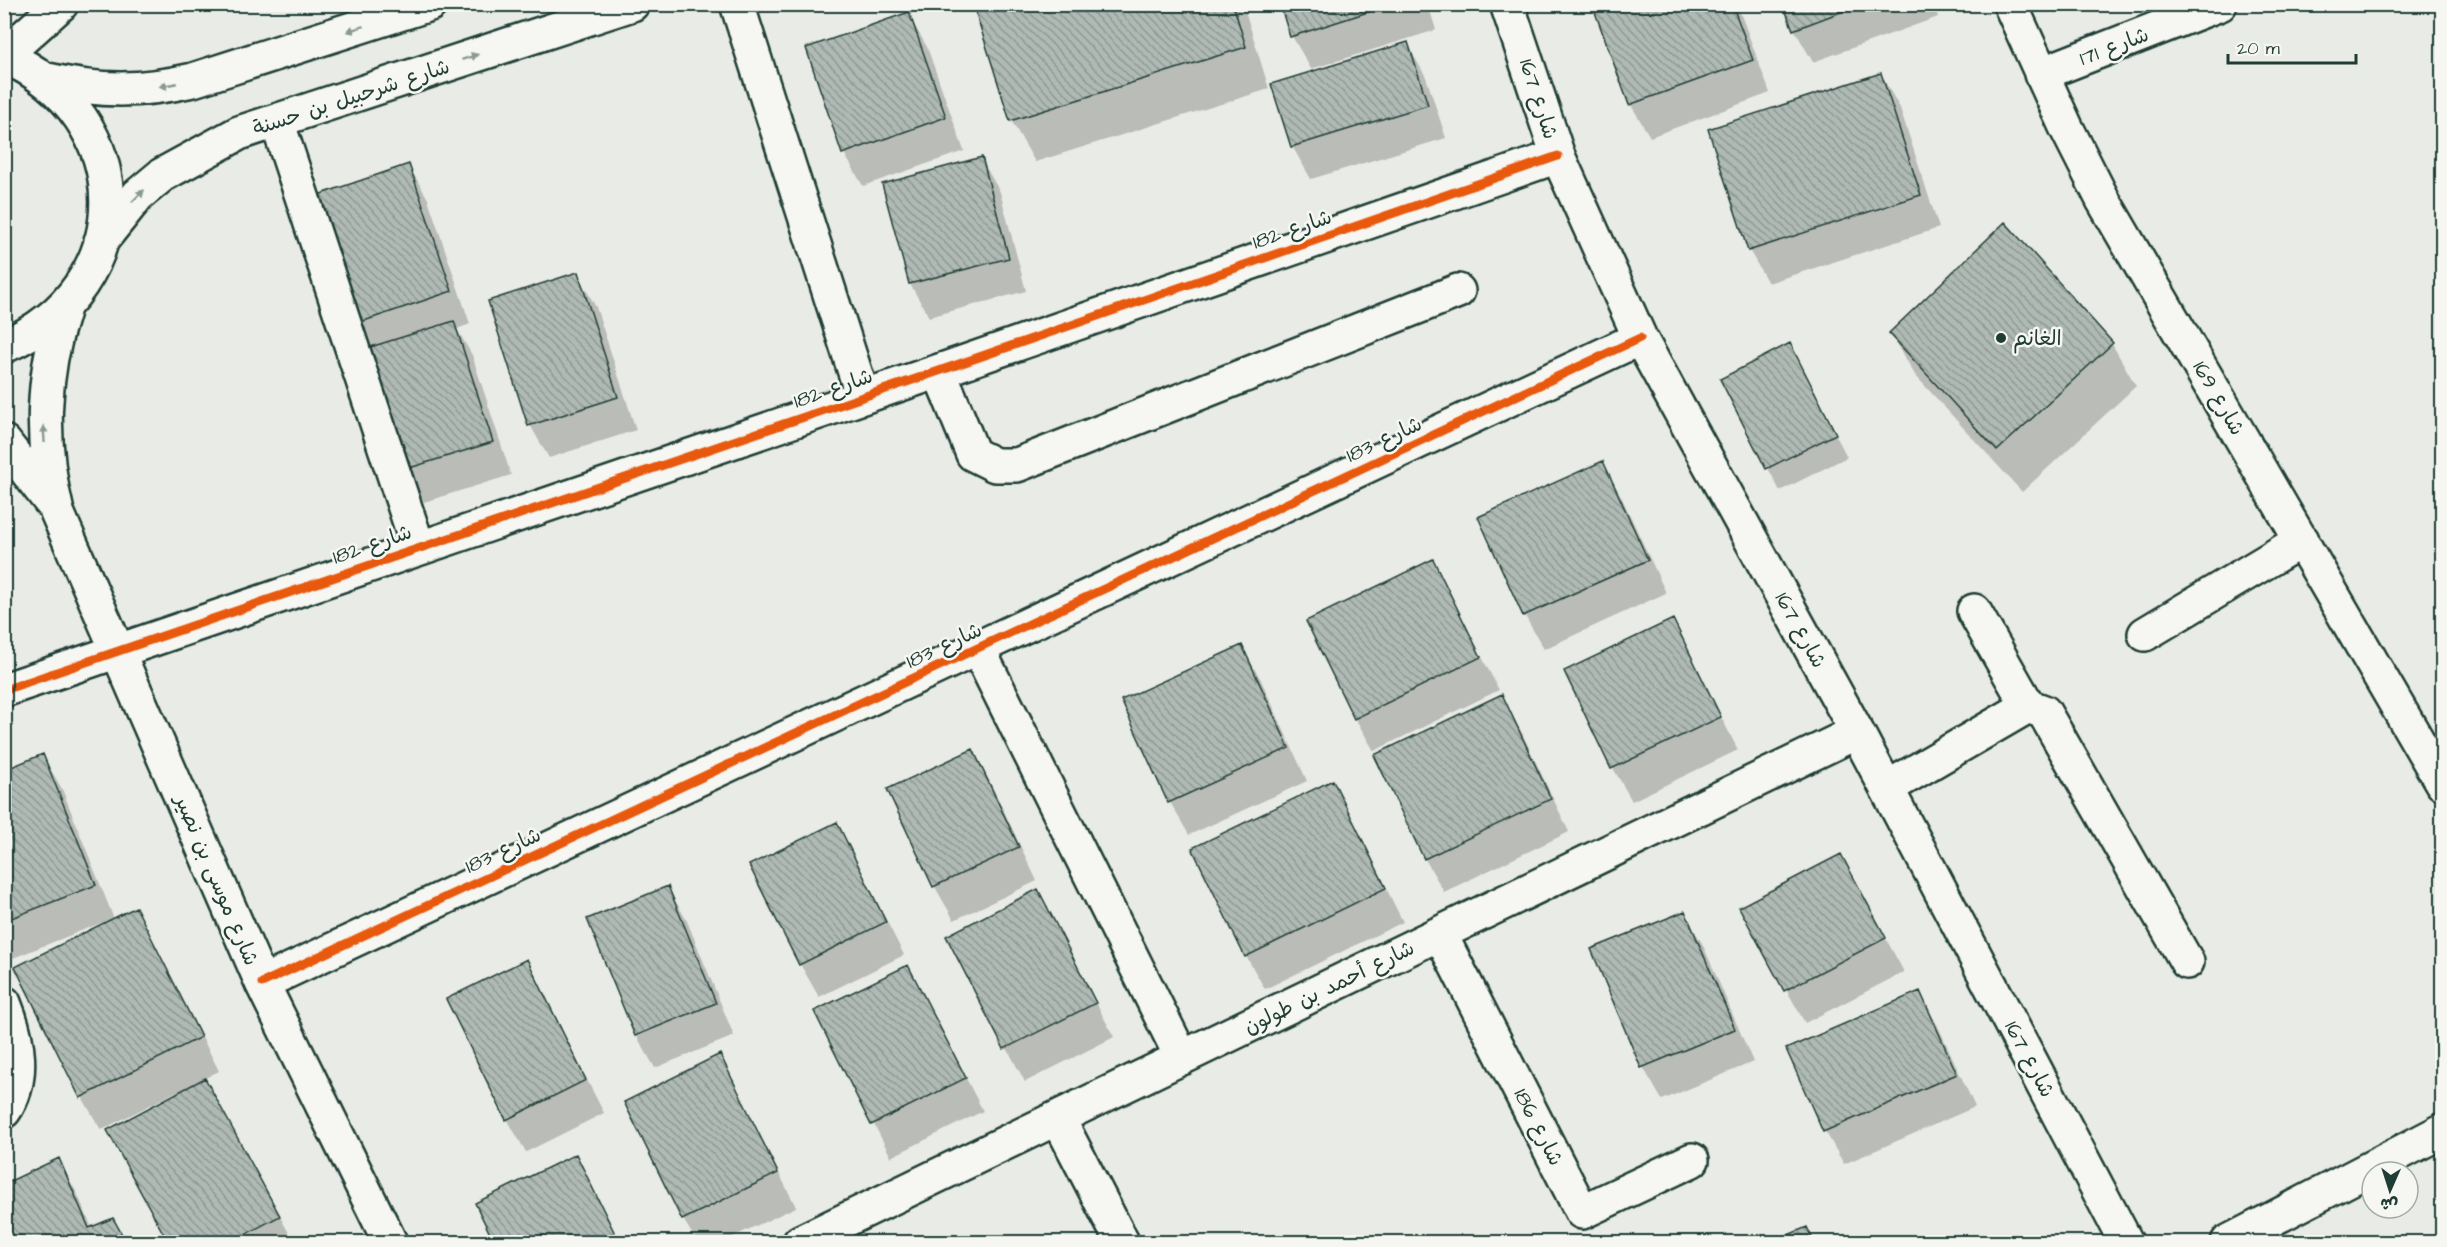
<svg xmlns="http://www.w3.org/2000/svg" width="2447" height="1247" viewBox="0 0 2447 1247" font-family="'Architects Daughter','Playpen Sans Arabic',sans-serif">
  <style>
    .shadow { fill: #0003 }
    .building { fill: url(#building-back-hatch); stroke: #1f3d34; stroke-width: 1.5 }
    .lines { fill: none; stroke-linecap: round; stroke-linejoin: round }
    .minor-casing { stroke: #1f3d34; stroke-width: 38 }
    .minor { stroke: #f6f6f2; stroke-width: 33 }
    .cycleway-casing { stroke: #f6f6f2; stroke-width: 13 }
    .cycleway { stroke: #e8590c; stroke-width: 9 }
    .oneway { fill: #8a9a93 }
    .poi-dot { fill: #1f3d34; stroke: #f6f6f2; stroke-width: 2 }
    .labels { text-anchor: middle; stroke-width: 5; stroke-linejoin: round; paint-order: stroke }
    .street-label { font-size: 21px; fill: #1f3d34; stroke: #f6f6f2 }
    .poi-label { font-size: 21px; fill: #1f3d34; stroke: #f6f6f2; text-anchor: start }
  </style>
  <defs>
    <pattern id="building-back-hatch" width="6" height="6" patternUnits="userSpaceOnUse" patternTransform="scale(1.5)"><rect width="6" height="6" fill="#b0bab5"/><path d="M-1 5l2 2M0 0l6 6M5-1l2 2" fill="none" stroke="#8f9894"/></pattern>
  </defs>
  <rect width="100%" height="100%" fill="#e9ebe7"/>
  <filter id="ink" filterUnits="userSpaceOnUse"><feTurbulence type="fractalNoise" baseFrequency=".0167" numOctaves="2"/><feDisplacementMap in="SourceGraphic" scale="12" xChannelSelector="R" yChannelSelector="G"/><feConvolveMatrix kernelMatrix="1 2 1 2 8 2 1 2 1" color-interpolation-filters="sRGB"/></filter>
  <g filter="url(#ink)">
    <path class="shadow" d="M974,4h269l26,85 -234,73 -24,-42z
      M1282,4h146l8,26 -125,39 -19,-33z
      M1593,4h144l33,89 -120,44 -19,-32z
      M1785,4h149l4,13 -125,45 -19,-33z
      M908,14l19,33 37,104 -101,35 -19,-33z
      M1407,44l19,33 20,61 -135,41 -19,-33z
      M1881,75l19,33 39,120 -171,55 -19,-33z
      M981,159l19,33 26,99 -97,26 -19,-33 -26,-99z
      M409,166l19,33 42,125 -13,5 15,26 39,120 -87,27 -19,-33 -34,-120 -15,-26z
      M2005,225l107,119 24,42 -114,106 -107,-117 -24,-42z
      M577,274l19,33 40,123 -87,28 -19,-33z
      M1802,368l45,89 -67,34 -58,-111z
      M1602,463l19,33 45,97 -122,56 -19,-33 -45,-98z
      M1432,561l67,129 -125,61 -19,-33z
      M1672,621l66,129 -106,51 -19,-33z
      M1242,647l19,33 46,101 -118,54 -19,-33z
      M1501,696l19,33 49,103 -125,60 -19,-33 -49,-103z
      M972,751l19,33 46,97 -83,39 -19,-33 -46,-97z
      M43,756l19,33 52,130 21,-10 19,33 65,129 -16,8 91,163h-124l-61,-111 68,-36 -1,-3 -75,38 -19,-33 -65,-129 90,-45 -1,-2 -93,37 -9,-14v-173z
      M1333,782l70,140 -138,67 -19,-33z
      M837,824l67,131 -85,42 -19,-33z
      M668,888l19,33 47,115 -79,32 -19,-33z
      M1859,889l45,83 -99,51 -64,-115z
      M1037,891l77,146 -89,45 -77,-145z
      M1684,912l19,33 50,117 -91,38 -19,-33 -50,-117z
      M526,961l78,152 -78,39 -19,-33z
      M908,967l75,144 -92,46 -75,-145z
      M1919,993l19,33 37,81 -131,57 -19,-33 -37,-81z
      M720,1056l76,151 -74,35h-25l-14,-23z
      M575,1156l45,86h-124l-19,-38z
      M58,1160l19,33 15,35 21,-8 13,22h-122v-56z
      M1806,1228l8,14h-40z"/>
    <path class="building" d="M973,4h260l13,43 -236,74z
      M1280,4h113l-103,33z
      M1592,4h140l21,56 -124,45z
      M1783,4h79l-69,26z
      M909,12l37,105 -104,37 -36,-106z
      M1408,42l20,63 -137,42 -20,-63z
      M1881,73l40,122 -173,56 -40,-122z
      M982,157l27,101 -100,26 -27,-100z
      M409,164l43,127 -97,33 -43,-127z
      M2005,222l108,121 -116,108 -108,-118z
      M578,272l40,125 -90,29 -40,-125z
      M454,321l39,121 -90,28 -39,-121z
      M1790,343l46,91 -70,35 -46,-90z
      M1603,461l45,99 -125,56 -45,-99z
      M1433,559l48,98 -127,62 -48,-98z
      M1673,619l48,98 -110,52 -47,-98z
      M1242,645l47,103 -121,55 -47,-103z
      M1502,694l49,105 -127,60 -50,-104z
      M973,749l46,98 -86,40 -46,-98z
      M43,754l53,131 -92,36v-151z
      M1333,780l53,108 -141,69 -53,-109z
      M837,822l49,100 -87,43 -50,-100z
      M1841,854l45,84 -102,53 -45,-84z
      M668,886l48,117 -81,33 -48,-117z
      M1038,889l58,114 -92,46 -58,-113z
      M136,907l65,130 -121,61 -65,-131z
      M1685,911l50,118 -94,39 -50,-119z
      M527,959l59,121 -80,40 -60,-121z
      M908,965l58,113 -95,47 -57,-114z
      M1920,991l37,83 -134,58 -37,-83z
      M720,1054l58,119 -96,47 -58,-118z
      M205,1078l75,138 -49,26h-63l-61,-112z
      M576,1154l43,88h-125l-19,-39z
      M59,1158l30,70 24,-10 13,24h-122v-58z
      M1807,1227l7,15h-43z"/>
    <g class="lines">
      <defs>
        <path id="minor" d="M737,4l126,393
          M1507,4l51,152 82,182 217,394 269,510
          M2010,4l56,123 37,73 339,583
          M4,55l57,-51
          M4,56c136,60 138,231 0,290
          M2041,74l179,-70
          M48,80c53,12 92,12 145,0l237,-76
          M277,121l141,426
          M101,241l37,-46 24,-20 77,-42 393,-129
          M64,308c-23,69 -24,134 -7,204l205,471 128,259
          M939,371l34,83 22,11h22l441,-174
          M4,442l46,59
          M1974,611l54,95
          M2145,634l157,-94
          M978,649l204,409
          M4,690l935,-319 619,-215
          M1887,788l141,-82 16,6 143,250
          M1440,934l142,278 110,-52
          M262,983l1378,-645
          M4,1003c14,34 22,76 0,108
          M1058,1118l64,124
          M800,1242l1057,-510
          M2228,1242l214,-111"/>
      </defs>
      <use href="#minor" class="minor-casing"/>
      <use href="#minor" class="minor"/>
      <defs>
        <path id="cycleway" d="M4,690l935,-319 619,-215
          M262,983l1378,-645"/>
      </defs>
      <use href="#cycleway" class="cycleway-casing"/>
      <use href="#cycleway" class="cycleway"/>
    </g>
    <defs><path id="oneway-solid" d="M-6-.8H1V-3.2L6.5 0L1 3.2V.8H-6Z" transform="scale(1.5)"/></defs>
    <g class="oneway">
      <use href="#oneway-solid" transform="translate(355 29) rotate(162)"/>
      <use href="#oneway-solid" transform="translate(470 57) rotate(-18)"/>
      <use href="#oneway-solid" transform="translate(168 85) rotate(169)"/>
      <use href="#oneway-solid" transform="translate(138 196) rotate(-44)"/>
      <use href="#oneway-solid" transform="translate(44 434) rotate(-94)"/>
    </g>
  </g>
  <circle class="poi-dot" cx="2001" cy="338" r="6"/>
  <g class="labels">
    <g class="street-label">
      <text transform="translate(2114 46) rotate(-21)" y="7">شارع 171</text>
      <text transform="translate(351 97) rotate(-18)" y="7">شارع شرحبيل بن حسنة</text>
      <text transform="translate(1539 99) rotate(72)" y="7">شارع 167</text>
      <text transform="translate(1292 229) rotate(-19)" y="7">شارع 182</text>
      <text transform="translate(833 388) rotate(-19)" y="7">شارع 182</text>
      <text transform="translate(2219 398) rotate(60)" y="7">شارع 169</text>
      <text transform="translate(1384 439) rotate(-25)" y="7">شارع 183</text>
      <text transform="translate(372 544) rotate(-19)" y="7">شارع 182</text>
      <text transform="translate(1801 630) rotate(61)" y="7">شارع 167</text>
      <text transform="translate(944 645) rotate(-25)" y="7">شارع 183</text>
      <text transform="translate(503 850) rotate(-25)" y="7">شارع 183</text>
      <text transform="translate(217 880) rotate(67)" y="7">شارع موسى بن نصير</text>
      <text transform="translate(1329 987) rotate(-26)" y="7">شارع أحمد بن طولون</text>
      <text transform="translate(2030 1059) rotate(62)" y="7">شارع 167</text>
      <text transform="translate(1539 1127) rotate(63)" y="7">شارع 186</text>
    </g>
    <g class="poi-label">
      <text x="2013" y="345">الغانم</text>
    </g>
  </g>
  <rect width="2447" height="1247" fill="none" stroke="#f6f6f2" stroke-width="24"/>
  <rect x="12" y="12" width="2423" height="1223" fill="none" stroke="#1f3d34" stroke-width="2" filter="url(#ink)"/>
  <g transform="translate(2390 1190) rotate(183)"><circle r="28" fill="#f6f6f2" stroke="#a0aca6" stroke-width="1.5"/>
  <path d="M0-4.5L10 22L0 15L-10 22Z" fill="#1f3d34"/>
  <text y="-9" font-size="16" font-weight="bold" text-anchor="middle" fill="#1f3d34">ش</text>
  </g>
  <path d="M2228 54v9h128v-9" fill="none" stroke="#1f3d34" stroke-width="3"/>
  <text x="2237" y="54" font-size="18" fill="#1f3d34" stroke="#f6f6f2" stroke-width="4.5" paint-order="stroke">20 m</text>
</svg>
